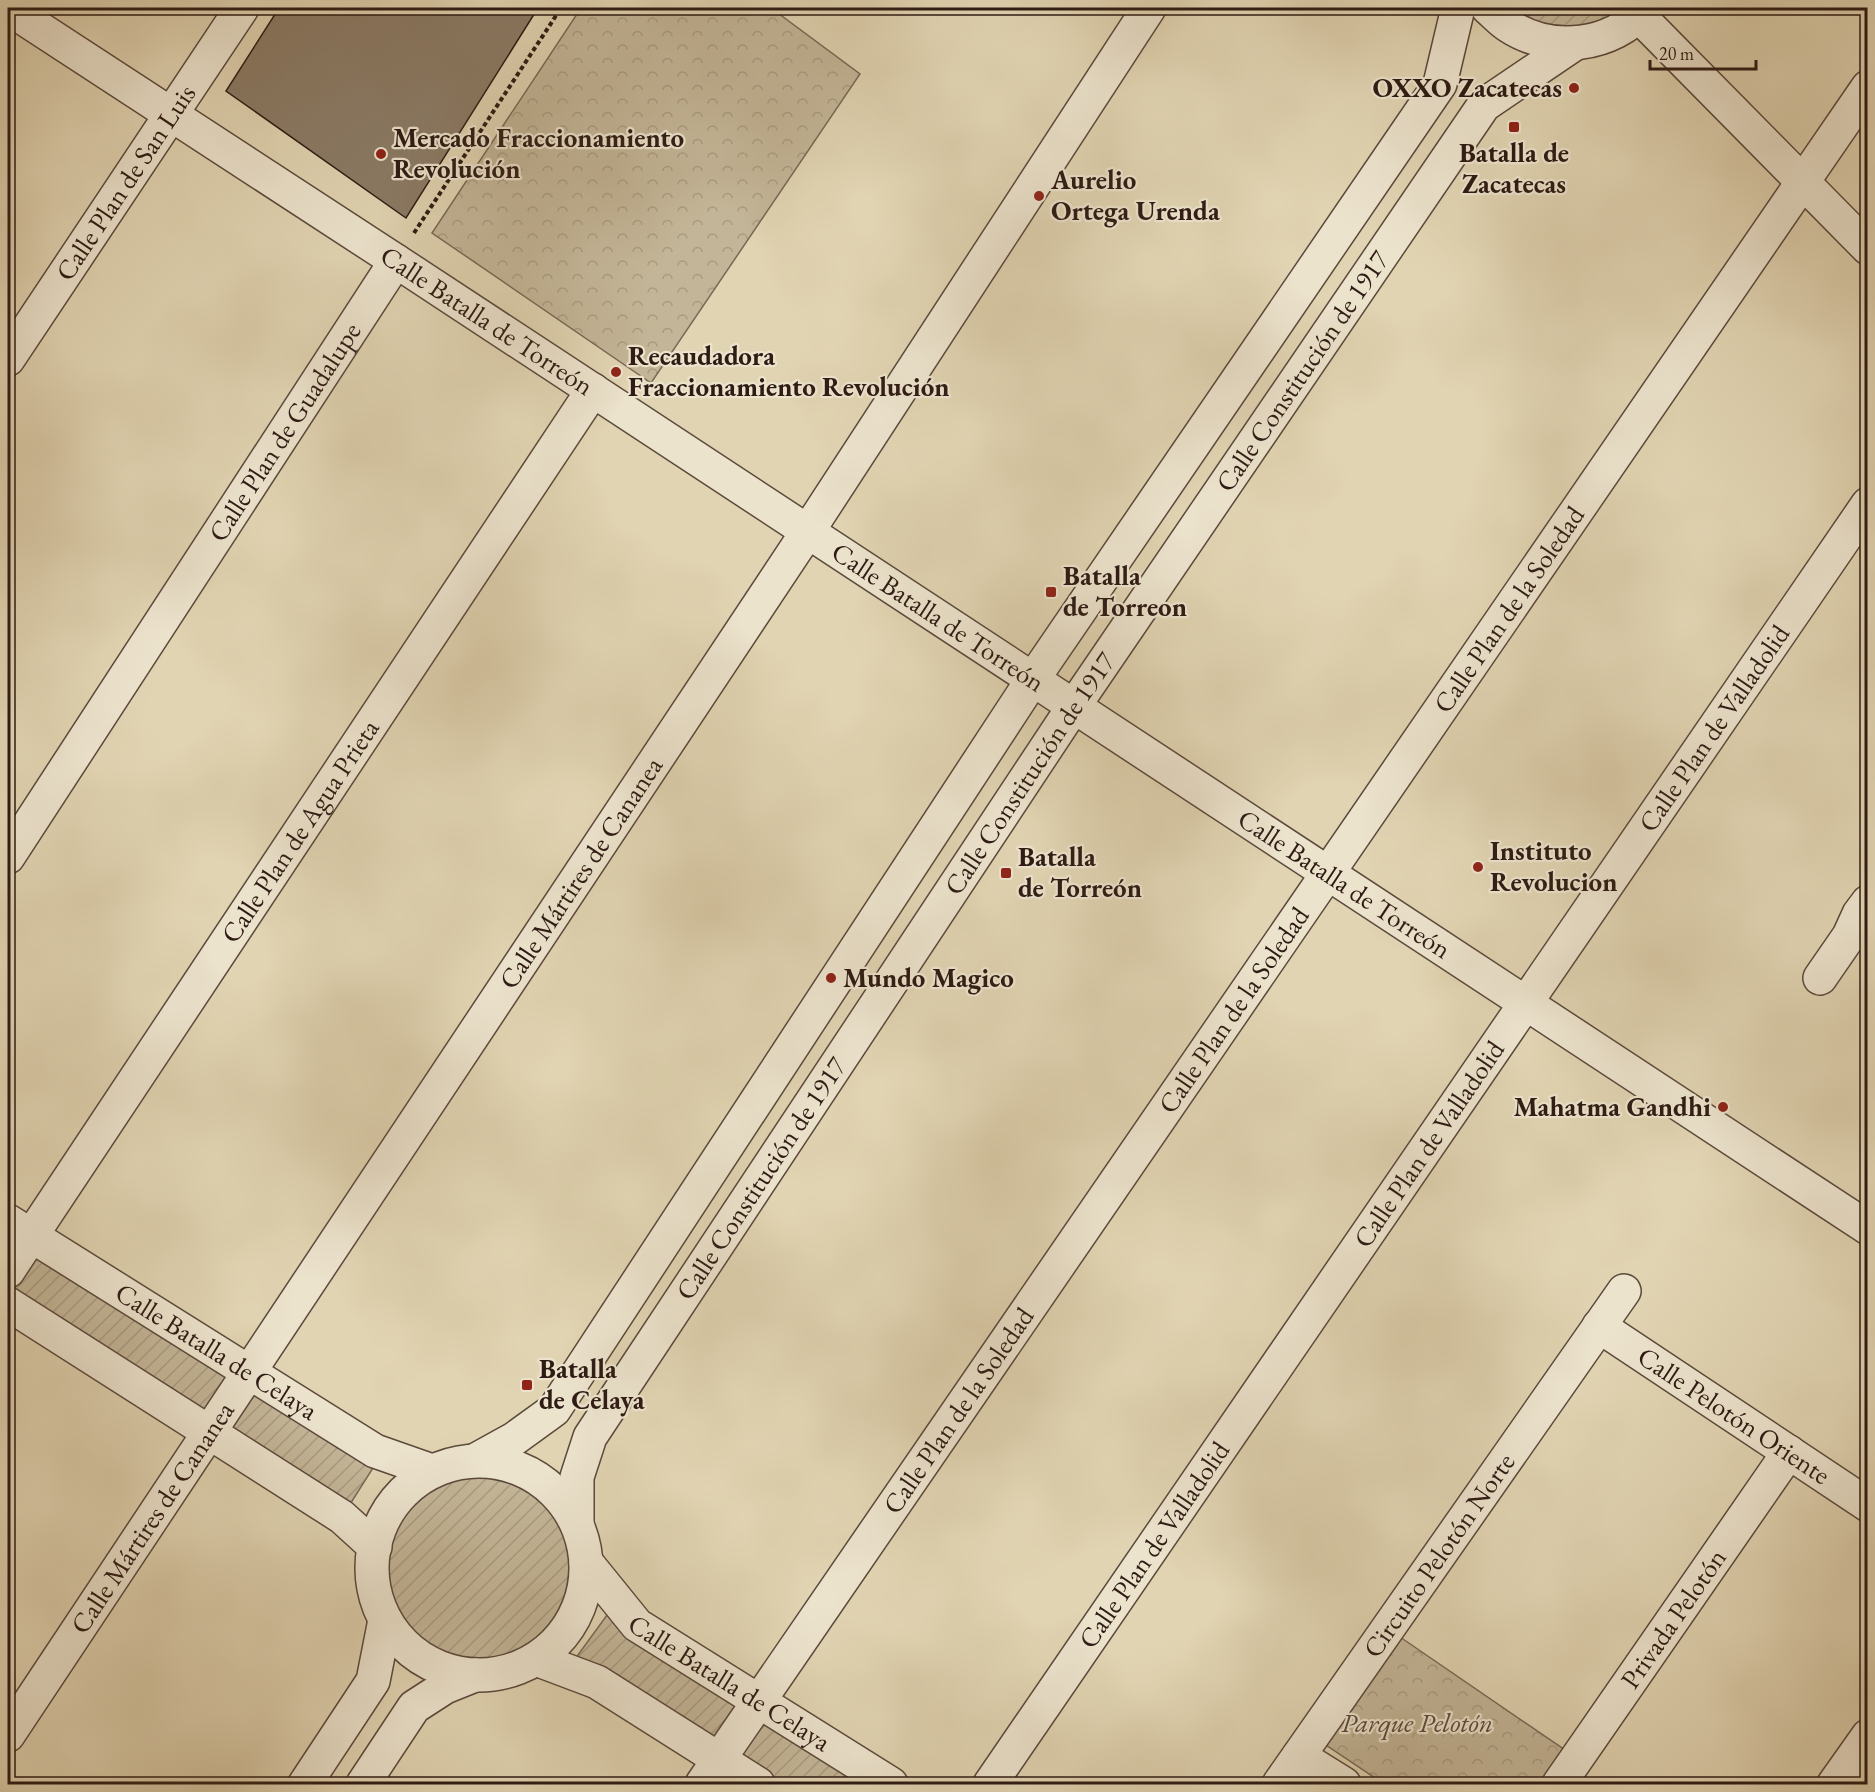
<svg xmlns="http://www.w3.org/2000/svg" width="1875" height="1792" viewBox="0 0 1875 1792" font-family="'EB Garamond',serif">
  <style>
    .forest { fill: url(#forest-crowns); stroke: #786856; stroke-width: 1.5 }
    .garden { fill: url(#garden-furrows); stroke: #786856; stroke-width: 1.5 }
    .building { fill: #8b7b66; stroke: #2e1b14; stroke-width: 1.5 }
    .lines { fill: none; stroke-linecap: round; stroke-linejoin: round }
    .minor-casing { stroke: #5b493c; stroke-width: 36 }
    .tertiary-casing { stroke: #5b493c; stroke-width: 36 }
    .path { stroke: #2e1b14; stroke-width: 4; stroke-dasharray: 4.5 3; stroke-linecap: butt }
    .minor { stroke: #ece3cd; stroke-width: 33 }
    .tertiary { stroke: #ece3cd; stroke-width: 33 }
    .poi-dot { fill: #8f2418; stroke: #ece3cd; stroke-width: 2 }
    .labels { text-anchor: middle; stroke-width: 4.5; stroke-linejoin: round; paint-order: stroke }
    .poi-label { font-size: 27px; font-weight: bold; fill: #2e1b14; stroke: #ece3cd; text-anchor: start }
    .street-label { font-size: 27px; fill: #2e1b14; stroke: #ece3cd }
    .park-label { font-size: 27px; font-style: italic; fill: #5b493b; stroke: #ece3cd }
  </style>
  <defs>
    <pattern id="forest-crowns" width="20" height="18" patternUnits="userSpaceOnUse" patternTransform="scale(1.5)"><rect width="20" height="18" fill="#c3b597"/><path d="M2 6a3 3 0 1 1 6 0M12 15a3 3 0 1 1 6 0" fill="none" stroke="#a89b81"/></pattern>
    <pattern id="garden-furrows" width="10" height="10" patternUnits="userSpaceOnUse" patternTransform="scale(1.5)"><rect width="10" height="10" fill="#c3b597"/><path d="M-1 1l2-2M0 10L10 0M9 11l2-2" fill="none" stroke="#a89b81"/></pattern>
  </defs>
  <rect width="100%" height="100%" fill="#e1d4b2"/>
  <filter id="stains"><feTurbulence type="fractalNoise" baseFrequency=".00333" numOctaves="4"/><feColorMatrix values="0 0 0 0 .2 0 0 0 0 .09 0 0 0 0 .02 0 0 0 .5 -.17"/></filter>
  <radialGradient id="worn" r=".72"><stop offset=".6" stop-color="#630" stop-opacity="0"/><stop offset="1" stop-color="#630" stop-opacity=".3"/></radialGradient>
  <path class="forest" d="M581,8h190l89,66 -209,309 -219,-150z
    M1400,1637l165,113 -23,34h-158l-58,-39z"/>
  <path class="garden" d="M1492,8h152l-70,36z
    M8,1228l370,232 -36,57 -334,-213z
    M385 1567a92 92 0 1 1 184 0a92 92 0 1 1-184 0Z
    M618,1600l262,184h-122l-191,-114z"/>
  <path class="building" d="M279,8h259l-132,210 -180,-127z"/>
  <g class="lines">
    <defs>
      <g id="minor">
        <path id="s1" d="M8,8l388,253 1472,967"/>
        <path d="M1639,16l229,232"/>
        <path id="s2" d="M8,359l234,-351"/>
        <path id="s3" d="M8,857l388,-596"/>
        <path d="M1820,978l29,-42 10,-22 9,-12"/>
        <path id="s4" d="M8,1271l585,-881"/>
        <path id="s5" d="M1599,1326l269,179"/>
        <path id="s6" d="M8,1735l800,-1204 341,-523"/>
        <path d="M1299,1756l45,28"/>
        <path id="s7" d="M702,1784l1166,-1697"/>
        <path id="s8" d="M990,1784l878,-1280"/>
        <path id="s9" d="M1279,1784l345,-493"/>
        <path id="s10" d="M1559,1784l230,-332"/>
        <path d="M1834,1784l34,-48"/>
      </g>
      <g id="tertiary">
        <path d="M1488,8c7,6 13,13 21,18 43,28 104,21 136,-18"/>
        <path id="s11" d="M8,1221l367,230 57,20"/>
        <path d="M8,1304l334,213 33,30"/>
        <path d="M476,1460l38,-21 40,-29 479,-731 407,-595 18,-76"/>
        <circle cx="479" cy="1568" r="107"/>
        <path id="s12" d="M577,1523v-46l13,-40 484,-731 410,-601 90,-61"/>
        <path id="s13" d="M586,1562l51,63 254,159"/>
        <path d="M536,1659l61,23 161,102"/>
        <path d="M305,1784l68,-103 12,-61"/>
        <path d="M363,1784l51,-77 31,-20 30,-12"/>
      </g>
    </defs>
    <use href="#minor" class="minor-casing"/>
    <use href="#tertiary" class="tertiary-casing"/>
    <path class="path" d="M414,233l147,-225"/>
    <use href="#minor" class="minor"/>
    <use href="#tertiary" class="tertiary"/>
  </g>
  <g class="poi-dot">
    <circle cx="1574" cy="88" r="6"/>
    <rect x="1508" y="121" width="12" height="12" rx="3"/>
    <circle cx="381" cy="154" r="6"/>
    <circle cx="1039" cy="196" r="6"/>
    <circle cx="616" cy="372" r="6"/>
    <rect x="1045" y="586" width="12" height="12" rx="3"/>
    <circle cx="1478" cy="867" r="6"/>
    <rect x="1000" y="867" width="12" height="12" rx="3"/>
    <circle cx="831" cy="978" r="6"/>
    <circle cx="1723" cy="1107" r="6"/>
    <rect x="521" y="1379" width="12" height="12" rx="3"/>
  </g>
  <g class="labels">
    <g class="poi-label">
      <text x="1562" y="97" text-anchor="end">OXXO Zacatecas</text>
      <text x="393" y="147">Mercado Fraccionamiento<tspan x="393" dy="31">Revolución</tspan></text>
      <text x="1514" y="162" text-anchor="middle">Batalla de<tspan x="1514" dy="31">Zacatecas</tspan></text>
      <text x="1051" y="189">Aurelio<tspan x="1051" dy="31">Ortega Urenda</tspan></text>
      <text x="628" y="365">Recaudadora<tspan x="628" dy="31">Fraccionamiento Revolución</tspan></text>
      <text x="1063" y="585">Batalla<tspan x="1063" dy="31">de Torreon</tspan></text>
      <text x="1490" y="860">Instituto<tspan x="1490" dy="31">Revolucion</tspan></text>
      <text x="1018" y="866">Batalla<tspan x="1018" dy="31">de Torreón</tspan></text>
      <text x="843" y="987">Mundo Magico</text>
      <text x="1711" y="1116" text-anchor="end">Mahatma Gandhi</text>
      <text x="539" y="1378">Batalla<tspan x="539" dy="31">de Celaya</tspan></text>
    </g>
    <g class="street-label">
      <text dy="9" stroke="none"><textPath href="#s2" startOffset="212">Calle Plan de San Luis</textPath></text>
      <text dy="9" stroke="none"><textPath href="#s1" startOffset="572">Calle Batalla de Torreón</textPath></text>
      <text dy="9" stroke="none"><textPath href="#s12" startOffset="1370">Calle Constitución de 1917</textPath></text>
      <text dy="9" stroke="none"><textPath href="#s3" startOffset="507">Calle Plan de Guadalupe</textPath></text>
      <text dy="9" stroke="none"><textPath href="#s7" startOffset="1425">Calle Plan de la Soledad</textPath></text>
      <text dy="9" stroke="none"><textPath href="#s1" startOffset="1112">Calle Batalla de Torreón</textPath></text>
      <text dy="9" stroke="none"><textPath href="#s8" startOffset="1280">Calle Plan de Valladolid</textPath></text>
      <text dy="9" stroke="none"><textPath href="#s12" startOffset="884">Calle Constitución de 1917</textPath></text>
      <text dy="9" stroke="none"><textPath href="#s4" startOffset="528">Calle Plan de Agua Prieta</textPath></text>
      <text dy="9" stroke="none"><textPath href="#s6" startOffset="1035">Calle Mártires de Cananea</textPath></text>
      <text dy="9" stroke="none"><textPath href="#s1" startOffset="1598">Calle Batalla de Torreón</textPath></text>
      <text dy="9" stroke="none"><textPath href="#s7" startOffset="939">Calle Plan de la Soledad</textPath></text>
      <text dy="9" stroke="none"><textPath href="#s8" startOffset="776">Calle Plan de Valladolid</textPath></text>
      <text dy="9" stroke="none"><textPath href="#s12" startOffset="398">Calle Constitución de 1917</textPath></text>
      <text dy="9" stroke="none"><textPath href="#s11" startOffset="246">Calle Batalla de Celaya</textPath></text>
      <text dy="9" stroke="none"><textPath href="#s7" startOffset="453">Calle Plan de la Soledad</textPath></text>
      <text dy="9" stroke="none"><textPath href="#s5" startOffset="162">Calle Pelotón Oriente</textPath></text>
      <text dy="9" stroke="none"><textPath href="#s6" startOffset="261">Calle Mártires de Cananea</textPath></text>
      <text dy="9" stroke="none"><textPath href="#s8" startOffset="290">Calle Plan de Valladolid</textPath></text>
      <text dy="9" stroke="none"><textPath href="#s9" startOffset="279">Circuito Pelotón Norte</textPath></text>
      <text dy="9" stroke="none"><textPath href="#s10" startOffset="201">Privada Pelotón</textPath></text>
      <text dy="9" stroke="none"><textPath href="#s13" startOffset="190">Calle Batalla de Celaya</textPath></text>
    </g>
    <g class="park-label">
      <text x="1417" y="1732">Parque Pelotón</text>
    </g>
  </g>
  <rect width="1875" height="1792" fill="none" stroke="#e1d4b2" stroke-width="30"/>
  <rect x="9" y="9" width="1857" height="1774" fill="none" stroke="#2e1b14" stroke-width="3"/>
  <rect x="15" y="15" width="1845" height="1762" fill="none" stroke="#2e1b14" stroke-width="1.5"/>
  <path d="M1650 60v9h106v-9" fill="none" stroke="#2e1b14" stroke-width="3"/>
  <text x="1659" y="60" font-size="18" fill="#2e1b14" stroke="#ece3cd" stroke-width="4.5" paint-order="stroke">20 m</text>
  <rect width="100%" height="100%" filter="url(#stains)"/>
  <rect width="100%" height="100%" fill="url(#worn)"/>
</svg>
